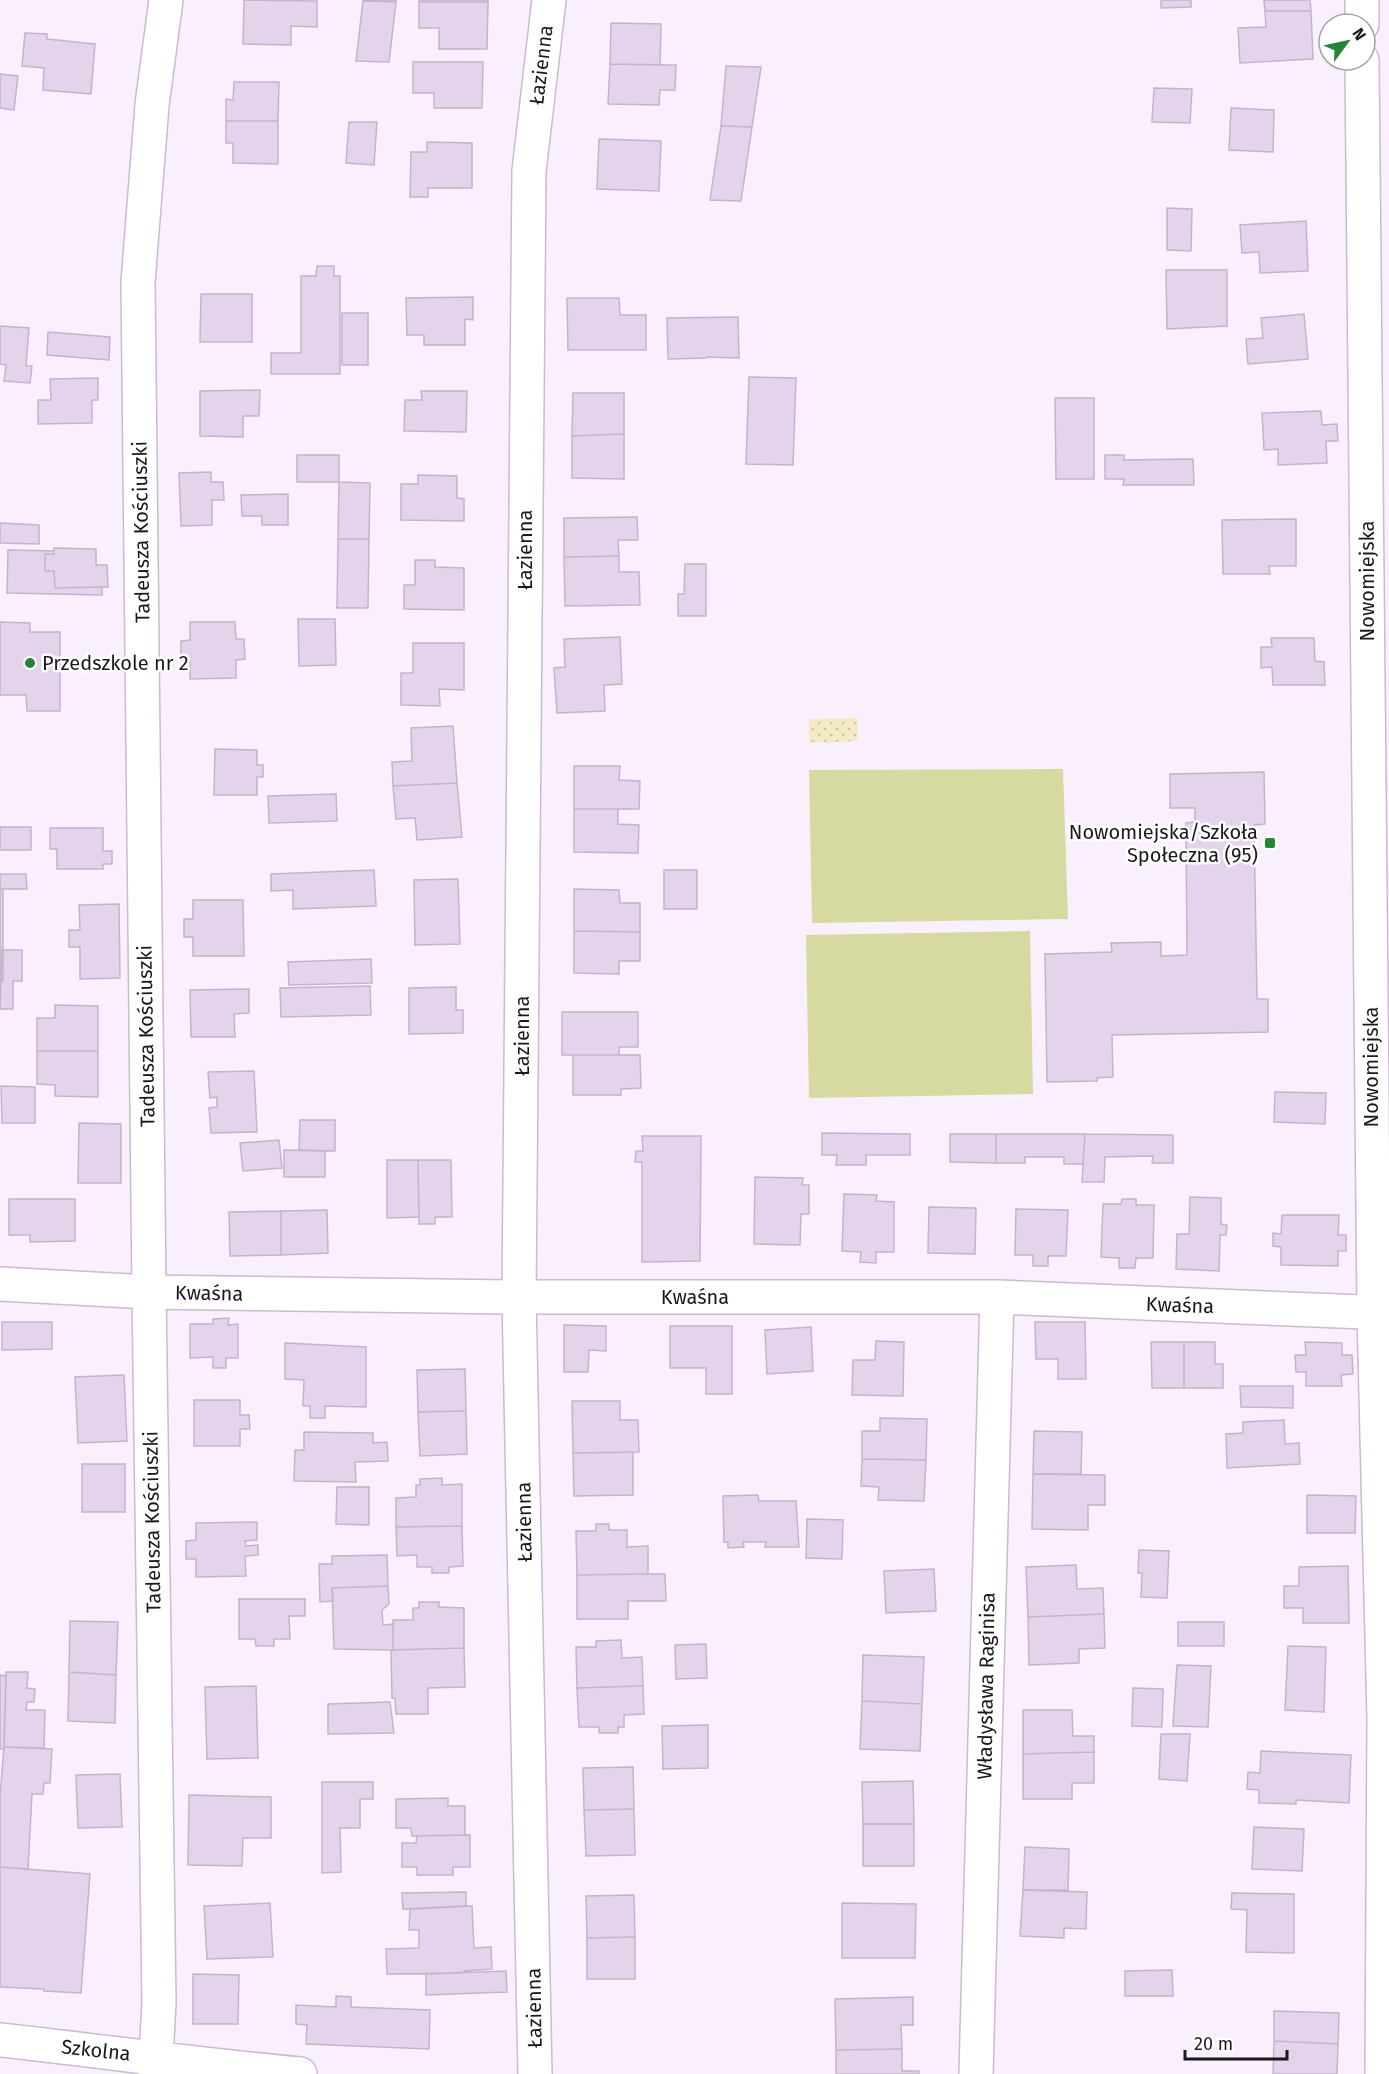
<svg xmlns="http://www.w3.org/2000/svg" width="1389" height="2074" viewBox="0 0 1389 2074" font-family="'Fira Sans',sans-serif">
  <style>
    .sand { fill: url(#sand-dots) }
    .pitch { fill: #d6daa0 }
    .building { fill: #e3d3eb; stroke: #c4b4cb; stroke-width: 1.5 }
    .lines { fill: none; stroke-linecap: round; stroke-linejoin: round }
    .minor-casing { stroke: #cbbad0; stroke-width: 36 }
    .minor { stroke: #fff; stroke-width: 33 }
    .poi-dot { fill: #248538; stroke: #fff; stroke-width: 2 }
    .labels { text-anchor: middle; stroke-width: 5; stroke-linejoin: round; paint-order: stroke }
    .street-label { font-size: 20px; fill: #1d161e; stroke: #fff }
    .poi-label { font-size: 20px; fill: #1d161e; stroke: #fff; text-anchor: start }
  </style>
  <defs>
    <pattern id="sand-dots" width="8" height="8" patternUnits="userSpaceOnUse" patternTransform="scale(1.5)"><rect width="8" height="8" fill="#f4eac4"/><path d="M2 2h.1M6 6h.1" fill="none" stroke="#d1c8a8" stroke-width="1.8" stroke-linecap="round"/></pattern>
  </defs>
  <rect width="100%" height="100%" fill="#faeffd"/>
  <path class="sand" d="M857,718l1,23 -49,2v-24z"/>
  <path class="pitch" d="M1063,769l5,150 -256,4 -3,-153z
    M1030,931l3,163 -224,4 -3,-163z"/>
  <path class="building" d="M244,0l73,1v26l-26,-1v19l-48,-1z
    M363,0h33v2z
    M419,0h69v2h-69z
    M1161,0h30v7l-30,1z
    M1264,0h46l1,11h-46z
    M363,1l33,1 -7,60 -33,-1z
    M419,2h69l-1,47h-48v-21h-20z
    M1265,11h46l2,48 -73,4 -2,-35 28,-1z
    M611,23l50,1 -1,41 -50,-1z
    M25,33l22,1v5l48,5 -4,50 -48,-4 1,-22 -22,-2z
    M413,62h70l-1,46h-48v-15h-21z
    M610,64l66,1 -1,25h-15l-1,15 -51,-1z
    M726,66l35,1 -9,60 -31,-1z
    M0,74l18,2 -4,34 -14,-2z
    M234,82h45l-1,39h-52v-22l7,1z
    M1154,88l38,1 -2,34 -38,-1z
    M1231,108l43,2 -1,42 -44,-2z
    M226,121h52v43l-45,-1v-20h-7z
    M349,122h28l-3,43 -28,-2z
    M721,126l31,1 -11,74 -31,-1z
    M599,139l62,2 -2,50 -62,-2z
    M427,142l45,1v45h-44v9h-18l1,-45h16z
    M1167,208l25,1 -1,42 -24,-1z
    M1306,221l2,50 -48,2 -1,-21 -17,1 -2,-28z
    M317,266h17v10h6v98h-69v-21h30v-77h15z
    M1166,270h61v56l-60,3z
    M201,294h51v48h-52z
    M473,297v23l-8,-1v26h-41v-10h-17l-1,-37z
    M567,298h52l1,17h26v35h-78z
    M342,313h26v52h-26z
    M1304,314l4,45 -60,5 -2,-25 17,-1 -2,-20z
    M738,317l1,41 -32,-1 -1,1 -38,1 -1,-41z
    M0,326l29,2 -3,38h6l-2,17 -26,-2 2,-16 -6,-1z
    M48,332l62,5 -1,23 -62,-5z
    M749,377l47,1 -3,87 -47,-1z
    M98,378v22h-6v23l-54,1v-24h13l-1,-21z
    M260,390l-1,26h-16v21l-43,-1v-45z
    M421,391h46l-1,41 -62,-1 1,-31h17z
    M573,393h51v41l-52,2z
    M1055,398h39v81h-38z
    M1321,411l1,14 15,-1 1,17h-12l1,22 -49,2v-16l-14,1 -2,-37z
    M624,434v45l-52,-1v-42z
    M297,455h42v27h-42z
    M1105,455h19v5l69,-1 1,26h-71l1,-6h-19z
    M211,472v10h12l1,18h-12v25l-31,1 -2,-53z
    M418,475l39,1v22l7,1v22l-63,-1v-36h17z
    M339,482l31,1 -1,56h-31z
    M288,494v31h-26v-9h-20l-1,-21z
    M637,517l1,23h-20l1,16 -55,1v-39z
    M1296,519v47h-27l1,8h-47l-1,-54z
    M0,523l39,2v19l-39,-1z
    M338,539h31l-1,69h-31z
    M54,548l42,1v16h11l1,22 -53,1 -1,-17h-9v-17h9z
    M8,550l46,1v3h-9v17h9l1,17 47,-1v8l-95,-2z
    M619,556v16h20l1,33 -75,1 -1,-49z
    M415,560h20v7l29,1v42l-60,-1v-24h11z
    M685,564h21v52h-28v-22h6z
    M298,619h37l1,46 -37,1z
    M0,622l30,1v9h30v79h-33l-1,-16h-26z
    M190,622h45l1,17h8l1,20 -9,1v18l-46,1v-18h-9v-20l9,-1z
    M620,637l2,47 -18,1 1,26 -48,2 -3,-45 11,-1 -1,-28z
    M1271,638h43l1,23 9,1 1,23h-52l-1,-18 -11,1v-21h11z
    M413,643h51v47l-25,-1 1,17 -39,-1v-32h12z
    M453,726l4,57 -64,3 -1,-24 20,-1 -1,-33z
    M215,749l42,1v15h6v12h-6v18h-43z
    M574,766h46l-1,14 21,1 -1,28h-65z
    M1264,772l1,52 -11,1 3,174h11v33l-156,3 1,42 -16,1v3l-50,1 -2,-128 67,-2 -1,-9 50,-1v14l26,-1 -1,-132 9,-1v-14h-25v-34z
    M457,783l5,54 -45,3 -2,-22 -19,1 -3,-33z
    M336,794l1,27 -68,2 -1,-27z
    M574,809h44v15l21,1 -1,28 -64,-1z
    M0,827h31v23h-31z
    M50,828h53v23h9v13h-9v5h-46v-20h-7z
    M374,870l2,36 -83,3v-19l-22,1v-17z
    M664,870h33v39h-33z
    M0,874h26l1,15h-27z
    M458,879l2,65 -45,1 -1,-65z
    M0,889h3v92h-3z
    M574,889l45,1 1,13h20v29l-66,-1z
    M193,900h50l1,56h-51v-19h-9v-18h9z
    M119,904l1,74 -40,1v-32h-11v-17h11l-1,-25z
    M574,931l66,1v29h-21v13l-45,-1z
    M2,950h20v31h-9v28h-13z
    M371,959l1,24 -83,2 -1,-23z
    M370,986l1,29 -90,2 -1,-29z
    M456,987v23h7v23l-54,1v-46z
    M249,989v24l-15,1 1,23h-44l-1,-47z
    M55,1005l43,1v45h-61v-33h18z
    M562,1012h76v35h-19v8h-57z
    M37,1051h61v46l-43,-1v-11l-18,-1z
    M573,1055h67l1,33 -20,1v6h-48z
    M254,1071l3,61 -46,1 -2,-25 8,-1v-10l-7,1 -2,-26z
    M1,1086l34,1v36h-33z
    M1275,1092l51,1 -1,31 -51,-2z
    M300,1120h35v31l-36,-1z
    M79,1123l42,1v59h-43z
    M822,1133l88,1v21h-44v10h-30l1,-10h-15z
    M950,1134h46v29l-46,-1z
    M996,1134h89l-2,30h-19v-7h-39v6h-29z
    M1085,1134l88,1v28h-21l1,-7 -48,1 -1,25h-22z
    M642,1136h59l-1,125 -58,1v-100h-7l1,-11h7z
    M279,1140l3,28 -39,3 -3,-28z
    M284,1150l41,1v26h-41z
    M387,1160h31l1,57 -32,1z
    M418,1160h33l1,57h-17v7h-16z
    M755,1177l48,1 -1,7h7v29h-8l-1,31 -46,-1z
    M844,1194l33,1 -1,6 18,1v50h-18v11l-16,-1 1,-10 -19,-1z
    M1190,1197l31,1v26l6,1 -1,10h-6l-1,36 -43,-2 1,-35h12z
    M9,1199h66v42l-45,1v-7h-21z
    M1122,1199h14v6h18l-1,53h-17l-1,10h-16v-10l-18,-1 2,-53h18z
    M929,1207l47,1 -1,46 -47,-1z
    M1016,1209l52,1 -2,46h-18v10h-15v-11h-18z
    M327,1210l1,43 -47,2v-44z
    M281,1211v44l-51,1 -1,-44z
    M1282,1215h57l-1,20h8v16h-8v15l-57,-1v-18l-8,-1v-13l8,1z
    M229,1318l-1,7 10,-1v34h-12v10h-13v-11l-23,1v-34h23v-5z
    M2,1322h50v27l-50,1z
    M1035,1322h50l1,57h-28v-20h-22z
    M564,1325l42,1v25l-17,-1 -1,22h-24z
    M670,1326h62v68h-26v-26h-36z
    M811,1327l2,44 -46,3 -2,-44z
    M876,1341l28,1 -1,54 -51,-1 1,-35h22z
    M1151,1342h33v46h-32z
    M1184,1342h31v22h8v24h-39z
    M1305,1342l37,1v12h10l1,19 -12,1 1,11h-36v-14h-10l-1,-17h11z
    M285,1343l81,4v60l-41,-1v12h-15v-12h-7l1,-26 -19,-1z
    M465,1369l1,42 -48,1 -1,-42z
    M124,1375l3,66 -49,2 -3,-66z
    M1240,1386h53v22l-52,-1z
    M194,1400h46v15h9l1,14h-10v17h-46z
    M572,1401h48v19h18l1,32 -66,1z
    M466,1411l1,43 -47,2 -2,-44z
    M880,1418l47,1 -1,41 -64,-1v-28h18z
    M1284,1420l1,24 14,-1 1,21 -73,4 -1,-34 17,-1v-11z
    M1034,1431l48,1 -1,42h-48z
    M304,1432l69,1v10l14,-1 1,19 -33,1 1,20 -62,-1 1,-31h9z
    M633,1452v43l-59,1 -1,-43z
    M862,1459l64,1 -2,41 -46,-1 1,-13 -18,-1z
    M82,1464h43v48h-43z
    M1033,1474l72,1v30h-17v25l-56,-1z
    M442,1478v7l20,-1v42l-66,1v-29l20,-1v-12h4v-6z
    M337,1487h32v38l-33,-1z
    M758,1495l1,6h37l3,46h-34l1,-5h-23l1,5 -16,1v-6h-4l-1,-46z
    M1307,1495l49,1 -1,37h-48z
    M807,1519l36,1 -1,39 -36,-1z
    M257,1522v18l-12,1 1,5 12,-1v10l-13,1 1,20 -50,1v-18h-10v-18l10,-1v-17z
    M596,1524h13v6h18v17l21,-1v28l-71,1 -1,-44h20z
    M462,1526l1,40 -14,1v6h-17v-6h-15v-12l-20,1 -1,-29z
    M1139,1550l30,1 -2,47 -26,-1 1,-24h-4z
    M387,1555l1,31 -56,2 1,13 -13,1 -1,-38h13v-8z
    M1076,1565l1,24 26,-1 1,26 -76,3 -2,-50z
    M1348,1566l1,57h-46v-15h-19v-22h15v-19z
    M934,1569l2,42 -50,2 -2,-42z
    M648,1574h17l1,27h-38v18h-51v-44z
    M388,1586l1,18 -7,6 1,15 10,-1v26l-59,-1 -2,-61z
    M239,1599h66v17h-16l1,23h-16v7h-18l-1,-7h-16z
    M419,1602h20v5l25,1v40l-71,2v-30h20v-12h6z
    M1104,1614l1,34 -26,1v14l-50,2 -1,-48z
    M70,1621l48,1 -2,53 -47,-3z
    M1178,1622h46v24h-46z
    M621,1640l1,18 20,-1 1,29 -66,2 -1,-41h20v-6z
    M706,1644l1,34 -31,1 -1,-34z
    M1288,1646l38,1 -2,65 -39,-2z
    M464,1648l1,39 -37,1v26h-32l-1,-16h-3l-1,-48z
    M863,1655l61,2 -2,47 -60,-3z
    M1177,1665l34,1 -3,61 -35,-1z
    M6,1672h22l-1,16 8,1 -1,13h-7l-1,8h19l-1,38 -40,-1z
    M69,1672l47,3 -1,48 -47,-2z
    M0,1675l6,1 -2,73h-4z
    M256,1686l2,72 -51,1 -2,-72z
    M643,1686l1,28 -20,1v12h-6v6h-19v-6h-20l-2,-39z
    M1133,1688l30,1 -1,38 -30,-1z
    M862,1701l60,3 -2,47 -60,-2z
    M390,1702l4,31 -66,1v-30z
    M1023,1710h49l1,26h21v16l-71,2z
    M708,1725v43l-45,1 -1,-43z
    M1161,1734h29l-3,47 -28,-2z
    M4,1747l48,2 -2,34h-6l-1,11h-11l-4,75 -28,-2v-71z
    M1261,1751l90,4 -2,48 -53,-3v4l-37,-1v-13l-12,-1 1,-17 12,1z
    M1094,1752v31h-22v16h-49v-45z
    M633,1767l1,42 -50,1 -1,-42z
    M120,1774l2,53 -44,1 -2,-53z
    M913,1781l1,43h-51l-1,-42z
    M322,1782h51v17h-13v29h-20l1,44 -19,1z
    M189,1795l82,2v41h-28l-1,28 -54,-1z
    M448,1798v8h17v29l-53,1 -1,-8h-15v-29z
    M634,1809l1,46 -49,1 -2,-46z
    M863,1824h51v42h-51z
    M1254,1827l50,2 -2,42 -50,-2z
    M470,1835v32h-17v8h-36v-8h-15v-24h14l1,-7z
    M1025,1847l44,2 -1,41h-45z
    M0,1867l90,7 -9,119 -37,-2v-2l-44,-2z
    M1023,1890l64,2 -1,37 -22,-1v10l-44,-2z
    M466,1892v14l-63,3 -1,-16z
    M1232,1893l62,1v59l-48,-1 1,-42 -16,-1z
    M634,1895l1,42 -48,1 -1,-42z
    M270,1903l3,54 -66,2 -3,-53z
    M842,1903l74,1 -1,54h-73z
    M472,1906l2,42 17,-1 1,22 -28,2v2l-77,1 -1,-25 33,-1v-18h-10l1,-21z
    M635,1937v42h-48v-41z
    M1172,1970l1,26h-48v-25z
    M506,1971l1,21 -81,3v-21z
    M193,1974l46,1 -1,49h-45z
    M336,1996l15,1v10l79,3 -1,39 -123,-5 1,-19 -11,-1v-19l40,2z
    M913,1997v28h-12l1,24 -66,1 -1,-51z
    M1274,2011l65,2 -1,31 -64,-3z
    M1274,2041l64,3 -1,30h-64z
    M902,2049v22h17v3h-83v-24z"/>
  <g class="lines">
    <defs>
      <path id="minor" d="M1362,0v24
        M1362,60l12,1253 10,405 -2,356
        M0,1284l149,8 370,5h478l392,16
        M0,2040c100,11 200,25 300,34
        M155,2074l4,-71 -10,-711 -11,-1010 14,-177 14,-105
        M535,2074l-16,-777 10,-1126 20,-171
        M976,2074l21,-777"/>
    </defs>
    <use href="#minor" class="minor-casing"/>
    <use href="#minor" class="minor"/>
  </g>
  <g class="poi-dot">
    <circle cx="30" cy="663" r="6"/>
    <rect x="1264" y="837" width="12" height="12" rx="3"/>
  </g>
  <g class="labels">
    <g class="street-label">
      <text transform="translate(541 65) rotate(-83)" y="7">Łazienna</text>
      <text transform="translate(141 532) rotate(-91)" y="7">Tadeusza Kościuszki</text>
      <text transform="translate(525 550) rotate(-90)" y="7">Łazienna</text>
      <text transform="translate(1367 581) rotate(-90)" y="7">Nowomiejska</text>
      <text transform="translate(146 1036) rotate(-91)" y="7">Tadeusza Kościuszki</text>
      <text transform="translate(522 1036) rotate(-90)" y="7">Łazienna</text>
      <text transform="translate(1371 1067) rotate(-90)" y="7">Nowomiejska</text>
      <text transform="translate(209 1293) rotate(1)" y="7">Kwaśna</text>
      <text x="695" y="1304">Kwaśna</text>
      <text transform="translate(1180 1305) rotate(2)" y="7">Kwaśna</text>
      <text transform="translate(152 1522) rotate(-91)" y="7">Tadeusza Kościuszki</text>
      <text transform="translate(524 1522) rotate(-91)" y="7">Łazienna</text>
      <text transform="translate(986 1686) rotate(-89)" y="7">Władysława Raginisa</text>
      <text transform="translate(534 2008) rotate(-91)" y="7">Łazienna</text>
      <text transform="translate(96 2050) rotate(6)" y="7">Szkolna</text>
    </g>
    <g class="poi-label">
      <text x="42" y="670">Przedszkole nr 2</text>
      <text x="1258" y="839" text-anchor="end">Nowomiejska/Szkoła<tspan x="1258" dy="23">Społeczna (95)</tspan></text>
    </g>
  </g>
  <g transform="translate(1347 42) rotate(57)"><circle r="28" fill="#ffffff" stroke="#a5a2a5" stroke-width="1.5"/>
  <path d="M0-4.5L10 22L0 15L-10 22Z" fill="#248538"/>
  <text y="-9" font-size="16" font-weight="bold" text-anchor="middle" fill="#1d161e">N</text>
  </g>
  <path d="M1185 2050v9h102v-9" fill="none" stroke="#1d161e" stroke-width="3"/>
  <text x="1194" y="2050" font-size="18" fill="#1d161e" stroke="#ffffff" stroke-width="4.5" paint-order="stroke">20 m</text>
</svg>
